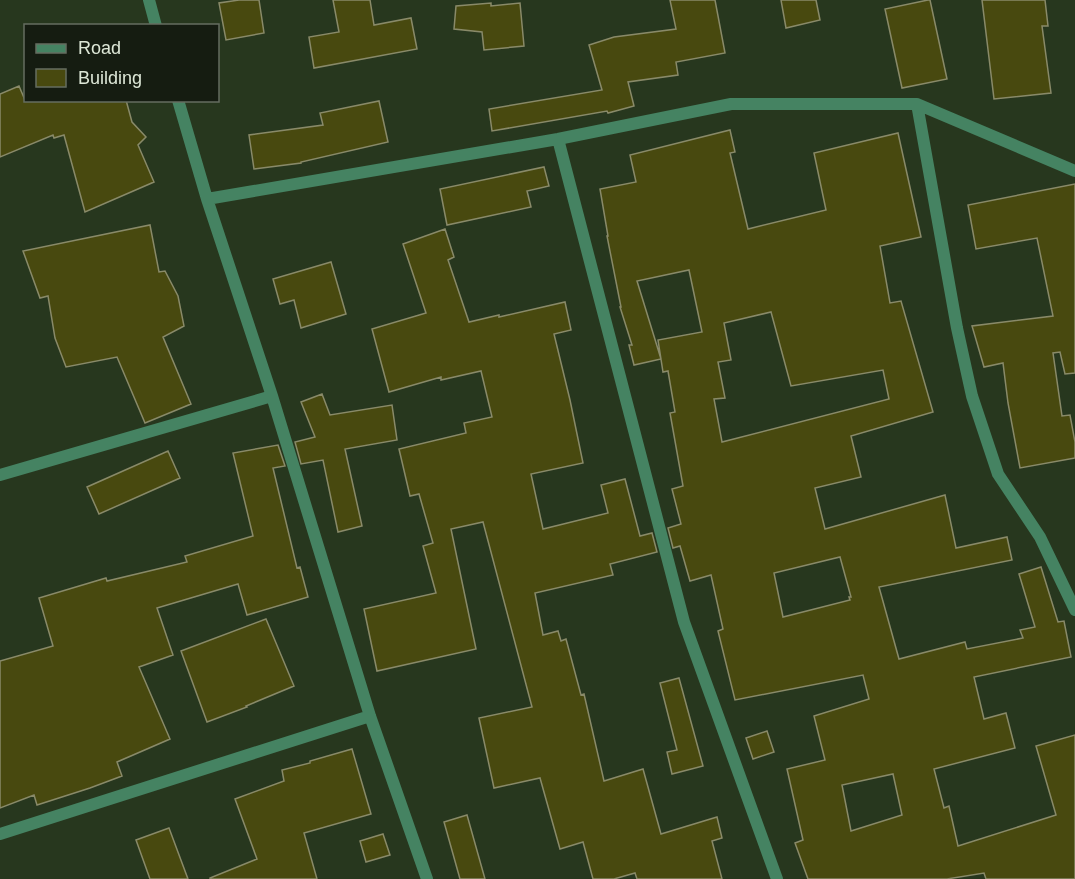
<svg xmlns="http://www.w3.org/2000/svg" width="1075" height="879" viewBox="0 0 1075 879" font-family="Helvetica,sans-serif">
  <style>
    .building { fill: #48490f; stroke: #898a69; stroke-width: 1.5; fill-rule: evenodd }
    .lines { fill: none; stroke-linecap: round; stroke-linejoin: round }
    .street { stroke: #458362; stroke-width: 12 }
  </style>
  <rect width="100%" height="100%" fill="#27371e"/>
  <path class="building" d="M239,0h20l5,33 -38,7 -7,-37z
    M333,0h37l4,25 37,-7 6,31 -103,19 -5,-31 30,-5z
    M670,0h45l10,53 -49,9 2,13 -50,7 6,24 -26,7 -1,-2 -115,20 -3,-22 113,-19 -13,-45 25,-8 62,-8z
    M781,0h35l4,20 -34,8z
    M928,0h2l17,79 -45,9 -17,-79z
    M982,0h63l3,26h-6l9,67 -57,6z
    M491,3v3l29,-3 4,43 -40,4 -2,-18 -28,-3 2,-23z
    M19,86l6,14h101l6,22 14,15 -8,8 16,37 -69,30 -21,-77 -10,3 -1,-3 -53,22v-63z
    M379,101l9,41 -87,20v1l-47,6 -5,-34 74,-10 -3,-12z
    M730,130l5,22 -5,1 18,76 78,-19 -12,-57 84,-20 23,104 -41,9 10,57 11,-2 32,111 -82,24 10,41 -46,11 10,41 120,-34 11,53 51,-11 5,23 -133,27 20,72 66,-17 2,7 56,-11 -3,-8 15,-3 -16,-53 22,-7 17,55 6,-1 7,36 -97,20 10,42 22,-6 9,35 -81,21 10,39 5,-2 9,40 98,-31 -20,-69 39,-11v144h-89l-2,-6 -37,6h-139l-13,-36 8,-3 -16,-71 38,-9 -11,-44 55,-17 -6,-24 -128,25 -17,-69 5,-2 -12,-54 -21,6 -10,-35 -7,2 -5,-20 13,-4 -9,-35 11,-3 -13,-73 5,-1 -7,-41 -5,1 -5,-32 44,-8 -13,-62 -52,11 24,78 -27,6 -5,-20h3l-12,-38h1l-14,-71h1l-8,-47 36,-7 -6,-27zM771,312l20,74 92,-16 6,29 -167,43 -8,-43 11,-1 -7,-36 13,-2 -7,-37zM840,557l11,40h-2l1,3 -67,17 -9,-44zM893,774l9,41 -51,16 -9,-46z
    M544,167l5,19 -22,5 4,16 -84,18 -7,-36z
    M1075,184v189l-10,1 -5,-22 -7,1 9,63 8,-1 5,27v16l-55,10 -12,-65 -5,-40 -19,4 -12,-41 81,-10 -16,-78 -61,11 -8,-44z
    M150,225l9,47 6,-1 13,25 6,30 -21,11 28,67 -46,19 -28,-66 -51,10 -11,-29 -7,-42 -8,2 -17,-47z
    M445,229l9,28 -6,3 21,62 30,-7v2l66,-15 6,28 -17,4 16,66 13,63 -52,11 12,55 65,-16 -7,-28 24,-6 15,57 12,-3 5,19 -47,12 3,11 -78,18 8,42 15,-4 3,10 5,-2 15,56 3,-1 20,87 39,-12 18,65 56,-17 5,21 -10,3 10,38h-85l-2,-6 -21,6h-21l-10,-37 -23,7 -20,-71 -46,10 -15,-70 53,-11 -49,-185 -32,7 25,120 -99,22 -13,-62 72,-16 -13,-47 10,-3 -14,-49 -9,2 -11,-47 67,-16 -2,-10 28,-6 -11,-46 -40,9v-3l-52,15 -17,-63 54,-16 -23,-69z
    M331,262l15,52 -45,14 -7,-28 -14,4 -7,-25z
    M322,394l8,21 62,-10 5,35 -52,9 17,77 -24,6 -15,-72 -22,4 -6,-22 20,-5 -14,-35z
    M278,445l7,21 -12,2 24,100 3,-1 8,30 -61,18 -9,-31 -81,24 16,47 -34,12 31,72 -53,23 5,14 -32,12 -53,17 -3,-10 -34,13v-147l53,-15 -14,-48 67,-20 1,3 80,-19 -2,-6 68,-20 -20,-83z
    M168,451l12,27 -81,36 -12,-27z
    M266,619l28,67 -48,20 1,1 -40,15 -26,-71z
    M679,678l24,88 -31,8 -5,-22 10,-2 -17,-67z
    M767,731l7,21 -21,7 -7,-21z
    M352,749l19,65 -67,19 13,46h-107v-1l47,-19 -22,-60 49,-18 -2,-11 28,-7v-2z
    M467,815l18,64h-25l-16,-57z
    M169,828l19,51h-38l-14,-39z
    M383,834l7,21 -24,7 -6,-21z"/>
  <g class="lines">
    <path class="street" d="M149,0l7,26
      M178,100l29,99 65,197 98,320 57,163
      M917,104l40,224 15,68 26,78 42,63 35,73
      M558,139l126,483 93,257
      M207,199l351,-60 173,-35h186l158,67
      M0,475l272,-79
      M0,834l370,-118"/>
  </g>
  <rect x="24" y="24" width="195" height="78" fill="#151c11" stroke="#656d60" stroke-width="1.5"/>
  <rect x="36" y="44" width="30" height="9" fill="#458362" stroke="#656d60" stroke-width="1.5"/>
  <text x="78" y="54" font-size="18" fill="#dde7d7">Road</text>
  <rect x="36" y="69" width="30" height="18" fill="#48490f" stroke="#656d60" stroke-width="1.5"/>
  <text x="78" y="84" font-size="18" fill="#dde7d7">Building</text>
</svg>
